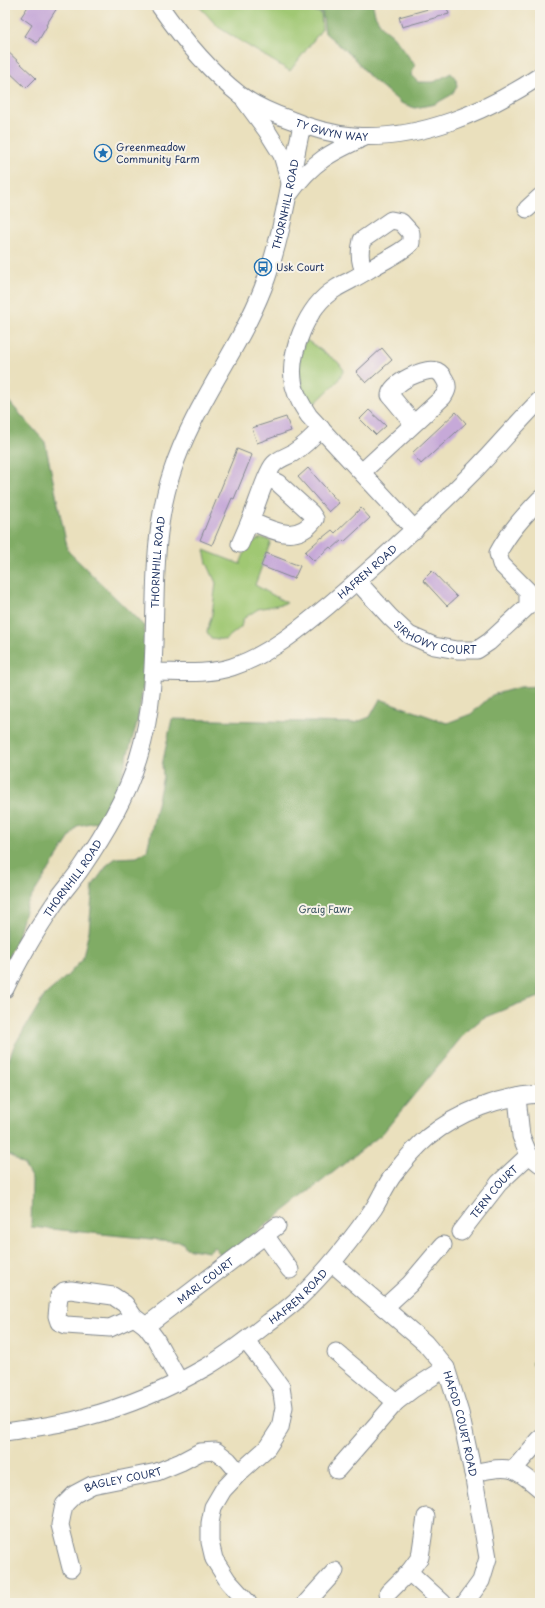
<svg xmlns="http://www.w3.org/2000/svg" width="545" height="1608" viewBox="0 0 545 1608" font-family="'Playpen Sans',sans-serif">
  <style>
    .green { fill: #a0c873; stroke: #5e7c68 }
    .forest { fill: #80ac65; stroke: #4e6e62 }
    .building { fill: #c6a9d8 }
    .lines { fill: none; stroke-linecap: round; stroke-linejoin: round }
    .minor-casing { stroke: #82888e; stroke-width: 19 }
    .minor { stroke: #fff; stroke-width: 17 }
    .labels { text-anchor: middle; stroke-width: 4; stroke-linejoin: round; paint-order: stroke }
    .street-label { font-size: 10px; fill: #1b2f5e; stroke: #f7f3e8 }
    .poi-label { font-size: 10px; fill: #1b2f5e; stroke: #f7f3e8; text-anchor: start }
    .park-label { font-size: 10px; fill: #3c5563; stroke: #f7f3e8 }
  </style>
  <rect width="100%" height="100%" fill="#f7f3e8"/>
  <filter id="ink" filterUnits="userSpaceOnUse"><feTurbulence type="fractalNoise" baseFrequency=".025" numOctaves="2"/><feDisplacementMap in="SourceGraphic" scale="8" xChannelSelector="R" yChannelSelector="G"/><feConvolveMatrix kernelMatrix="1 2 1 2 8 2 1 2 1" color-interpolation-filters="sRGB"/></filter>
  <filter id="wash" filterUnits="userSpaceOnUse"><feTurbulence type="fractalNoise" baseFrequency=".012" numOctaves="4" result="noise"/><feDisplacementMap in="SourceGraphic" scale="16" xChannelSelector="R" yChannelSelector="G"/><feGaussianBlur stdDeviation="0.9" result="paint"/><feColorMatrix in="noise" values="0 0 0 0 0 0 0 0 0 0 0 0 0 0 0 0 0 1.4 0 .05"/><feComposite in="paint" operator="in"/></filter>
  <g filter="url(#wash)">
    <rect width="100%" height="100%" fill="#eae0bd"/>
    <path class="green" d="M198,5h104l4,5 15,3 1,16 -32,42 -45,-27 -27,-17z
      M305,339l33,23 6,8 -7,12 -27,26 -6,-12 -6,-31z
      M263,538l8,3 -16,44 32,18 -29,6 -15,10 -2,8 -16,13 -14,-2 -4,-6 5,-18 4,-31 -9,-20 -3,-13 36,14c6,-14 7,-23 23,-26z
      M540,1354v17l-9,-8z"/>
    <path class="forest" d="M304,5h69l2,10 8,13 10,8 22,29 -4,10 7,7h16l17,-9 5,6 1,8 -6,8 -16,9 -20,4 -14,-5 -31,-26 -18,-21 -27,-23 -3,-21 -15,-3z
      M5,397l40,45 23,109 76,75 4,32 -11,65 -18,61 -19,37 -23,5 -50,78 -9,32 -13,29z
      M540,686v311l-22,7 -35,14 -18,15 -83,101 -158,124 -10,-11 -6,5 -22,-4 -4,-6 -151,-15 1,-48 -8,-14 -19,-13v-82l9,-24 31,-51 22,-19 15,-16 7,-29 4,-46 15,-21 8,-6 21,-1 10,-6 16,-75 -1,-11 10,-46 182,4 16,-6 10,-18 67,24 24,-9 21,-19 28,-8z"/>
    <g id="blocks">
      <path class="building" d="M29,5h30l-13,20 1,1 -10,17 -12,-7 7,-11 -11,-8z
        M443,5h3l3,9 -47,13 -3,-10z
        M5,49l31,29 -10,10 -21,-20z
        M382,348l10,12 -26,23 -10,-11z
        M369,410l17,16 -10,9 -16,-16z
        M456,412l10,11 -45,41 -9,-11z
        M286,417l5,14 -34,12 -5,-15z
        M237,449l15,6 -18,44 -2,-1 -20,47 -12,-5z
        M308,468l31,35 -10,9 -31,-35z
        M361,508l9,10 -26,24 -2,-2 -10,9 -2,-2 -16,14 -9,-9 17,-15v1l10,-8 3,3z
        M266,553l34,13 -6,13 -33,-13z
        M432,571l25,26 -10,9 -24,-26z"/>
    </g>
  </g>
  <g filter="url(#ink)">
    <use href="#blocks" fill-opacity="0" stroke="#82888e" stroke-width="1"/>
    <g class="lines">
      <defs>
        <g id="minor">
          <path id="s1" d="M159,5c23,33 49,65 81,90 15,11 34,19 51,25 19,8 41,14 62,16 66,5 133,-24 187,-60"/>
          <path d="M245,101l22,30 15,24 8,27"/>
          <path d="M290,193c22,-31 41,-41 75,-56"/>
          <path d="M527,209l13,-12"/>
          <path d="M365,272c-6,-10 -6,-20 -3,-32l29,-20 10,2 10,11v10c-8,8 -16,11 -25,17 -12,6 -23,14 -35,20 -5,3 -11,5 -16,9 -28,17 -48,66 -41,97 3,12 9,21 15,30l106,114"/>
          <path d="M362,472l81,-75c4,-6 6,-10 2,-17 -2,-4 -4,-7 -8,-9 -13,-4 -45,12 -47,24l24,29"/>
          <path d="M268,478l10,5 33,30 4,6c-18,25 -42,12 -65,2 5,-11 17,-50 24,-57 6,-6 12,-7 19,-11 11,-7 19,-15 28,-25"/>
          <path d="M240,544l10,-23"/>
          <path id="s2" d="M357,581l33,36 19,18 25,11 23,4h20l12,-8 39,-36v-15l-27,-27 -3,-11c11,-21 26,-37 42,-54"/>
          <path id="s3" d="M154,672c25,0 54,3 78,-5 37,-12 69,-39 98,-63 51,-43 100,-88 147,-136 21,-22 41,-46 63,-68"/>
          <path id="s4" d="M5,989c14,-30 31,-58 49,-85 9,-13 20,-25 28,-37 23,-34 44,-69 56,-108 30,-93 3,-194 34,-287 21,-66 66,-120 91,-184 20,-53 27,-109 39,-163"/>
          <path d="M517,1097l4,39 8,19 11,9"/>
          <path id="s5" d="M461,1232l38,-49 30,-28"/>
          <path d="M265,1235l25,35"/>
          <path id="s6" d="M332,1263l93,80 21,25 14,45 13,60 15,85 -7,23 -16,22"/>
          <path d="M384,1308l26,-24 33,-39"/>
          <path d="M134,1317l-9,-13 -12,-8 -42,-6 -7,1 -5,5 -2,20 2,6 7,3 44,3 24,-11 12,9"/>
          <path d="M246,1341l16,20 19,26 3,20 -4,21 -13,20 -28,25 -16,17 -10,17 -3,16v19l4,17 14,22 20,22"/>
          <path d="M336,1352l60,50"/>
          <path id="s7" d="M179,1381l-24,-43 -9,-12 131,-100"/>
          <path id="s8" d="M5,1432c27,-4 55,-7 81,-15 42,-11 84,-29 122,-51 22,-13 42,-29 61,-44 11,-8 22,-16 31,-25 28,-27 52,-58 74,-89 7,-11 12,-24 20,-34 10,-13 21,-26 34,-37 31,-25 72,-41 112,-43"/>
          <path d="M514,1469l26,-30"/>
          <path d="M337,1470l59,-68 17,-13 33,-21"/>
          <path d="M473,1473c35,-7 39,-9 67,16"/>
          <path id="s9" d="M71,1568l-11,-43 4,-20 11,-11 17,-9 65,-13 24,-10 19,-10 16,-1 12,9 11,13"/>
          <path d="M409,1572l34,31"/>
          <path d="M388,1593l21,-21 11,-15 6,-40"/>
          <path d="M306,1603l29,-32"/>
        </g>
      </defs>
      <use href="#minor" class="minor-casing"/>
      <use href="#minor" class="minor"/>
    </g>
  </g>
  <defs>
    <symbol id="sight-ring" viewBox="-11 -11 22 22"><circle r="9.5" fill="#f7f3e8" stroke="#1f6fb2" stroke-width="1.5"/><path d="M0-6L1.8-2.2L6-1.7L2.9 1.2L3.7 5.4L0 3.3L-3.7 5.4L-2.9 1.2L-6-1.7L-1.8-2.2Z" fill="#1f6fb2"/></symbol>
    <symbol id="bus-ring" viewBox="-11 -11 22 22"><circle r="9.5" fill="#f7f3e8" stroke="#1f6fb2" stroke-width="1.5"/><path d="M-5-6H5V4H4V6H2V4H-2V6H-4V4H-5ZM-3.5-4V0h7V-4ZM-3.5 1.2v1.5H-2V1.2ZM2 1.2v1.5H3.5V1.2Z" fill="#1f6fb2"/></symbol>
  </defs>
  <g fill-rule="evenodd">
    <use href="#sight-ring" x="93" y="143" width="20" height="20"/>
    <use href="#bus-ring" x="253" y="257" width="20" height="20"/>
  </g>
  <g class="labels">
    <g class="street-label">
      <text dy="4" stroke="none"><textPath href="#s1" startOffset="221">TY GWYN WAY</textPath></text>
      <text dy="4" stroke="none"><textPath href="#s4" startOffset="849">THORNHILL ROAD</textPath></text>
      <text dy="4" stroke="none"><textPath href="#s4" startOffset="465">THORNHILL ROAD</textPath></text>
      <text dy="4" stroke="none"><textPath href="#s3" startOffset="245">HAFREN ROAD</textPath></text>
      <text dy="4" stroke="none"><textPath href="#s2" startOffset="101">SIRHOWY COURT</textPath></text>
      <text dy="4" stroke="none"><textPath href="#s4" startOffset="130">THORNHILL ROAD</textPath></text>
      <text dy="4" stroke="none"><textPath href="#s5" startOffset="52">TERN COURT</textPath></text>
      <text dy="4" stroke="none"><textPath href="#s7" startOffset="139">MARL COURT</textPath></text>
      <text dy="4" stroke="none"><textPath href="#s8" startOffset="329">HAFREN ROAD</textPath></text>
      <text dy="4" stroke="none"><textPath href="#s6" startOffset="213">HAFOD COURT ROAD</textPath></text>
      <text dy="4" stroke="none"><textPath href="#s9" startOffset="131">BAGLEY COURT</textPath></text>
    </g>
    <g class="poi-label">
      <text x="116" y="151">Greenmeadow<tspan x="116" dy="12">Community Farm</tspan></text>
      <text x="276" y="271">Usk Court</text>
    </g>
    <g class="park-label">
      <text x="325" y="913">Graig Fawr</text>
    </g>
  </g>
  <rect width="545" height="1608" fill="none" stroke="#f7f3e8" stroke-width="20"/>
</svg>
